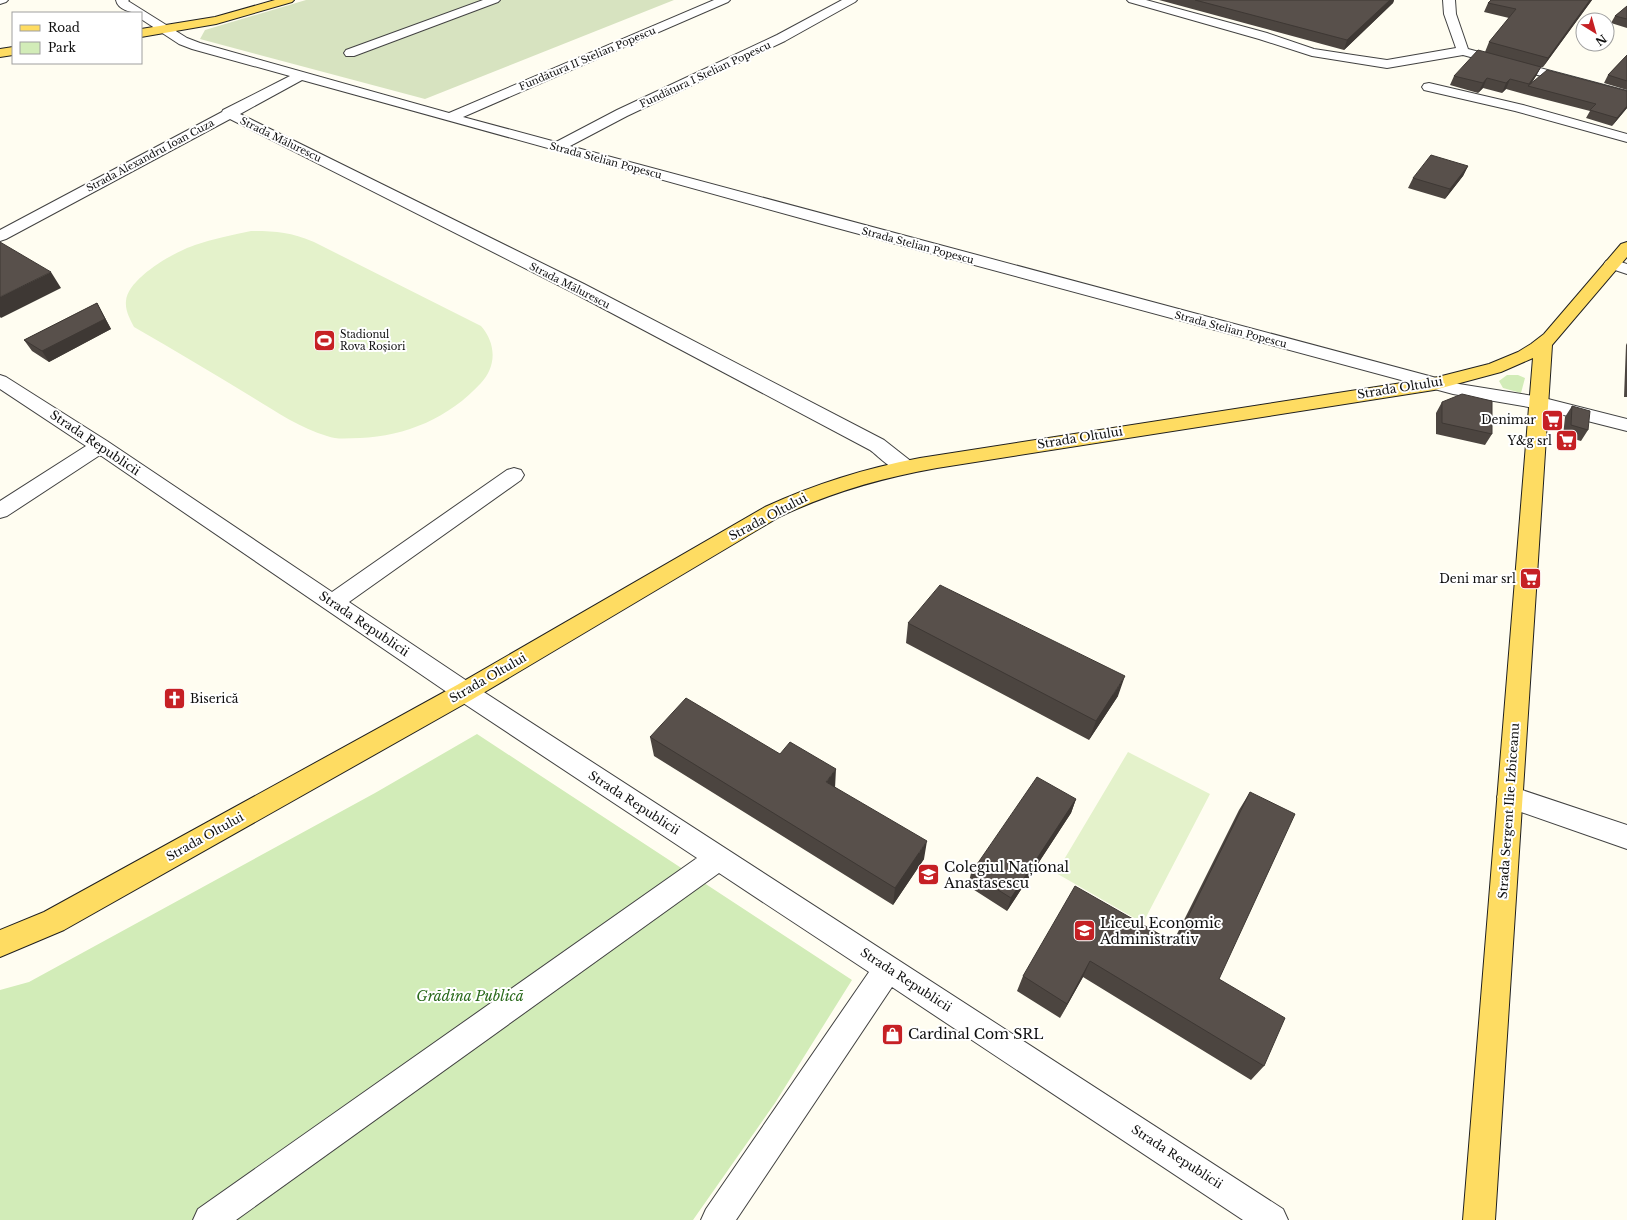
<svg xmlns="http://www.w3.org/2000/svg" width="1627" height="1220" viewBox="0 0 1627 1220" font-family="'Libre Baskerville',serif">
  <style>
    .green { fill: #d2ecb8 }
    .cemetery { fill: #d7e3c0 }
    .pitch { fill: #e4f2cb }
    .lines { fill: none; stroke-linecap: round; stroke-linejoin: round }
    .minor-casing { stroke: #424242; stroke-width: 2 }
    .major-casing { stroke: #202020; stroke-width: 2 }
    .minor { fill: #fff; fill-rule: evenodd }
    .major { fill: #fedc62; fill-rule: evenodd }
    .wall { fill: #4c4540 }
    .shaded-wall { fill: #3e3834 }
    .building { fill: #58504b; stroke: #3e3834 }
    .labels { text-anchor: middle; stroke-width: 4; stroke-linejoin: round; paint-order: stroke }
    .far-street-label { font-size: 10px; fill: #0f0f0f; stroke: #fff }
    .far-poi-label { font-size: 10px; fill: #0f0f0f; stroke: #fff; text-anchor: start }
    .street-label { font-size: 12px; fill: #0f0f0f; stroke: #fff }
    .poi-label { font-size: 12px; fill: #0f0f0f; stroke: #fff; text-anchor: end }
    .near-poi-label { font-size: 14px; fill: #0f0f0f; stroke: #fff; text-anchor: start }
    .near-park-label { font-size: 14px; font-style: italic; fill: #2a6a1c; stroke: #fff }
  </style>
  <rect width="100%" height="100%" fill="#fffdf1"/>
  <path class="green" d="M1507,375h11l7,3 -4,15 -18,-5 -4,-7z
    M477,734l375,246 -77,123 -82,117h-693v-230l29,-8 346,-189z"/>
  <path class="cemetery" d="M306,0h368l-249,99 -225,-60 5,-9z"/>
  <path class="pitch" d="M251,231c25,0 39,1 63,11l167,84c15,17 16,40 0,57 -32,35 -75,53 -121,55 -11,0 -23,2 -33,-2 -27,-8 -52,-25 -75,-39 -39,-24 -78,-47 -118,-70 -4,-8 -9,-16 -8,-26 2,-23 48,-49 69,-56 18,-6 37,-10 56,-14z
    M1128,752l82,42 -67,129 -87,-50z"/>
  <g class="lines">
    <defs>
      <path id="minor" d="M0,0h8l-2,2 -6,2z
        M116,0h13l-1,1 59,37 13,5 249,70 265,-113h16l-2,2 -265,115 93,25 61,-32 160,-75 65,-35h15l-2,2 -70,39 -158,75 -57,30 889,238 81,13 87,22v12l-87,-22 -87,-15 -631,-170 -520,-144 -62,34 344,170 300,156 28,22 3,5 -3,5c-16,4 -30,-13 -42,-22l-298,-158 -342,-173 -224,120 -6,2v-11l222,-118 1,-2 67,-34 -98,-27 -13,-5 -38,-25v-6c-9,0 -23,-3 -25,-13z
        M483,0h17l-2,2 -144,54h-8l-2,-3 2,-3z
        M1127,0h19l121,33 47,16 39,6 34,5 69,-12 -12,-34 -1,-14h12l1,14 12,35 159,42v8l-164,-44 -76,13 -75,-12 -53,-17 -130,-37z
        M1429,83l94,22 104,29v8l-112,-31 -91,-21 -2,-3 2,-3z
        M1612,259l15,5v10l-21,-7 -2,-3 2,-3z
        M0,375l6,2 101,64 225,151 175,-122 7,-2 7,2 3,5 -3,5 -172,122 124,83 810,524 5,11h-45l-351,-233 -156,233h-35l5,-11 163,-237 -150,-99 -483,347h-43l5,-11 499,-351 -240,-159 -357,-244 -93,61 -7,2v-17l86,-55 -86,-57z
        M1510,786l117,39v24l-126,-44 -4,-8 4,-8z"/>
      <path id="major" d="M275,0h19l-2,2 -76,22 -75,13v-8l74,-12z
        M13,47v8l-13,2v-8z
        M1627,242v15l-75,88 -57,875h-32l70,-862 -32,14 -67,18 -497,78c-56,10 -106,24 -158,49l-306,182 -409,231 -64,27v-27l44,-18 413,-227 308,-178c50,-23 101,-39 155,-49l514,-80 55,-14 29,-12 13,-8 13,-10 77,-90z"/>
    </defs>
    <use href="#minor" class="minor-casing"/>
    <use href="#major" class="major-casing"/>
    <use href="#minor" class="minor"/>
    <use href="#major" class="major"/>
  </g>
  <path class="wall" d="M1159,0h235l-1,3 -49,47z
    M1592,0l-49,67h-2l-5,9 -4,7 95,25 -15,18 -26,-8 4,-7 -66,-17 1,-1 -1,1 -18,-5 -4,4 -19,-5 -5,5 -28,-8 4,-9 31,-24 4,-10 20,-24 -25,-6 4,-9z
    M1627,6v22l-16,-5 4,-7z
    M1627,55v35l-23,-7 4,-8z
    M1468,166l-5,10 -18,23 -37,-11 5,-10z
    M97,303l14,26 -62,33 -17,-11 -8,-11z
    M1627,343v54h-3l2,-52z
    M1442,402l50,32 -7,11 -49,-11v-21z
    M1572,406l16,24 -7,11 -18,-5 2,-19z
    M908,623l210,73 -29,44 -183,-97z
    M650,737l185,50 89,72 -31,46 -239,-149z
    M1250,792l-31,187 45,87 -13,14 -168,-103 -23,41 -43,-27 6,-15 150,-34 66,-132z
    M1076,799l-5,14 -64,98 -39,-25 3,-13z"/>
  <path class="shaded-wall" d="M1390,0h4l-1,3 -49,47 3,-10z
    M1590,0h2l-49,67 5,-9z
    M1541,67l-5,9 -7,10h-1l-4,8 5,-10z
    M1487,78l-4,10 -5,5 5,-10z
    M1510,79l-4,10 -4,4 4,-10z
    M1627,106v2l-15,18 5,-8z
    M1468,166l-5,10 -18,23 5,-10z
    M51,272l10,16 -60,30 -1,-1v-20z
    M97,303l14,26 -62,33 -7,-11z
    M1125,676l-7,20 -29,44 7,-19z
    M836,769l-1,19 -9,-6z
    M1076,799l-5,14 -64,98 4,-13z
    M927,841l-3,18 -31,46 2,-17z
    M1090,961l-7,16 -23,41 7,-14z"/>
  <path class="building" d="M1195,0h195l-43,40z
    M1491,0h99l-42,58 -59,-16 27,-33 -28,-6z
    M1627,6v13l-12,-3z
    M1478,50l63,17 -12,17 -19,-5 -4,4 -19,-5 -4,5 -29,-7z
    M1627,55v26l-19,-6z
    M1547,70l80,21v15l-10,12 -27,-8 6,-6 -68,-18z
    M1431,155l37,11 -18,23 -37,-11z
    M0,242l51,30 -51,25z
    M97,303l8,16 -63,32 -18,-11z
    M1462,394l30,7v33l-50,-11v-21z
    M1572,406l18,5 -2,19 -17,-5z
    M940,585l185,91 -29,45 -188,-98z
    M686,698l94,56 10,-12 46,27 -10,13 101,59 -32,47 -245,-151z
    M1037,777l39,22 -65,99 -40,-25z
    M1250,792l45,22 -76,165 66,39 -21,48 -174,-105 -23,43 -44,-28 52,-90 100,57z"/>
  <defs>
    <symbol id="stadium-square" viewBox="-11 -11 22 22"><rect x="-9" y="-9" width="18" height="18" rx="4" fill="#c62024" stroke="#fff"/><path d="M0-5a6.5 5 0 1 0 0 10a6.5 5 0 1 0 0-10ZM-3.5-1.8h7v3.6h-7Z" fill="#fff"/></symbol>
    <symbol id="supermarket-square" viewBox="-11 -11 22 22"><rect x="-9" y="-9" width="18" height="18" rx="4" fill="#c62024" stroke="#fff"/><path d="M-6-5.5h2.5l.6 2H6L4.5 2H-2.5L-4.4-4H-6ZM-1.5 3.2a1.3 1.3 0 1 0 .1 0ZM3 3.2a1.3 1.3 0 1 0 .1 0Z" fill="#fff"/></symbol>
    <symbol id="church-square" viewBox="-11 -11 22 22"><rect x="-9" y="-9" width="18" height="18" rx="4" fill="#c62024" stroke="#fff"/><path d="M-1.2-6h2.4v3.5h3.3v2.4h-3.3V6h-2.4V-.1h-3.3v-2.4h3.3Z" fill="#fff"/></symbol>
    <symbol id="university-square" viewBox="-11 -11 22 22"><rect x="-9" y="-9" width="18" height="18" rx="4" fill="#c62024" stroke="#fff"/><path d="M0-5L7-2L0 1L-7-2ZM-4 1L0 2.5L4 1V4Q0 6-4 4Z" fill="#fff"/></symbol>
    <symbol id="shop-square" viewBox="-11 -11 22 22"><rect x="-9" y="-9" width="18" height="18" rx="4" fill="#c62024" stroke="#fff"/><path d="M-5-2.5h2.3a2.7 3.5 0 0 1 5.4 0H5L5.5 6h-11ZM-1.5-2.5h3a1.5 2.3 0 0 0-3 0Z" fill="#fff"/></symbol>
  </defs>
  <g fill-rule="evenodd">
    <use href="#stadium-square" x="312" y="328" width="25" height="25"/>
    <use href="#supermarket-square" x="1540" y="408" width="25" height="25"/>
    <use href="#supermarket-square" x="1554" y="428" width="25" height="25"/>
    <use href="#supermarket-square" x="1518" y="566" width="25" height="25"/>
    <use href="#church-square" x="162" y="686" width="25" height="25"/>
    <use href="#university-square" x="916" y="862" width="25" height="25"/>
    <use href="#university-square" x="1072" y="918" width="25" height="25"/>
    <use href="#shop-square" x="880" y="1022" width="25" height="25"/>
  </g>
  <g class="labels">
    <g class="far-street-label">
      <text transform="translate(587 58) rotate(-23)" y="4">Fundătura II Stelian Popescu</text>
      <text transform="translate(705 74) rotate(-25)" y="4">Fundătura I Stelian Popescu</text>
      <text transform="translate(281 139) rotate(26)" y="4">Strada Mălurescu</text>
      <text transform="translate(150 155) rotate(-28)" y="4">Strada Alexandru Ioan Cuza</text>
      <text transform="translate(606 160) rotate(15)" y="4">Strada Stelian Popescu</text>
      <text transform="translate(918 245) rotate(15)" y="4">Strada Stelian Popescu</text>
      <text transform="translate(570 285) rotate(27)" y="4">Strada Mălurescu</text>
      <text transform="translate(1231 329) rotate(15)" y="4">Strada Stelian Popescu</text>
    </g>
    <g class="far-poi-label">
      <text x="340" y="338">Stadionul<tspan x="340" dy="12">Rova Roșiori</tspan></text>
    </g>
    <g class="street-label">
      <text transform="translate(1400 388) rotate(-9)" y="4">Strada Oltului</text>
      <text transform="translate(1080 438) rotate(-9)" y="4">Strada Oltului</text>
      <text transform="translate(95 443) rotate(34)" y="4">Strada Republicii</text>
      <text transform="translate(768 517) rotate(-28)" y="4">Strada Oltului</text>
      <text transform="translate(364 624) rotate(34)" y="4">Strada Republicii</text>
      <text transform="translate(488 678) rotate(-30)" y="4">Strada Oltului</text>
      <text transform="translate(634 803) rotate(33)" y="4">Strada Republicii</text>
      <text transform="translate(1509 811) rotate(-86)" y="4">Strada Sergent Ilie Izbiceanu</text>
      <text transform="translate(205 837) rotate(-29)" y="4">Strada Oltului</text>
      <text transform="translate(906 980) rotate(33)" y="4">Strada Republicii</text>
      <text transform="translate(1177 1157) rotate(33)" y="4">Strada Republicii</text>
    </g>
    <g class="poi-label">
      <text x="1536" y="424">Denimar</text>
      <text x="1552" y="445">Y&amp;g srl</text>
      <text x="1516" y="583">Deni mar srl</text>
      <text x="190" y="703" text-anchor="start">Biserică</text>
    </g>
    <g class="near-poi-label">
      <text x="944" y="872">Colegiul Național<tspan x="944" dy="16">Anastasescu</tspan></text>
      <text x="1100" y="928">Liceul Economic<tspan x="1100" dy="16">Administrativ</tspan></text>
      <text x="908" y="1039">Cardinal Com SRL</text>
    </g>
    <g class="near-park-label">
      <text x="470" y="1001">Grădina Publică</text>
    </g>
  </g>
  <rect x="12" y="12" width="130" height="52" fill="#ffffff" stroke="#9f9f9f"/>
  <rect x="20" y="25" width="20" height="6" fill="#fedc62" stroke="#9f9f9f"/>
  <text x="48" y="32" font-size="12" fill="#0f0f0f">Road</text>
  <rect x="20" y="42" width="20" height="12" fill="#d2ecb8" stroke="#9f9f9f"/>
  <text x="48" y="52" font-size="12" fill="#0f0f0f">Park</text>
  <g transform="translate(1595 32) rotate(143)"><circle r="19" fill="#ffffff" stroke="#9f9f9f"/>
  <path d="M0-3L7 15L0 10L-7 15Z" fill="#c62024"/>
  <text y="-6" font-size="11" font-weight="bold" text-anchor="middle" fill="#0f0f0f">N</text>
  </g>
</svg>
